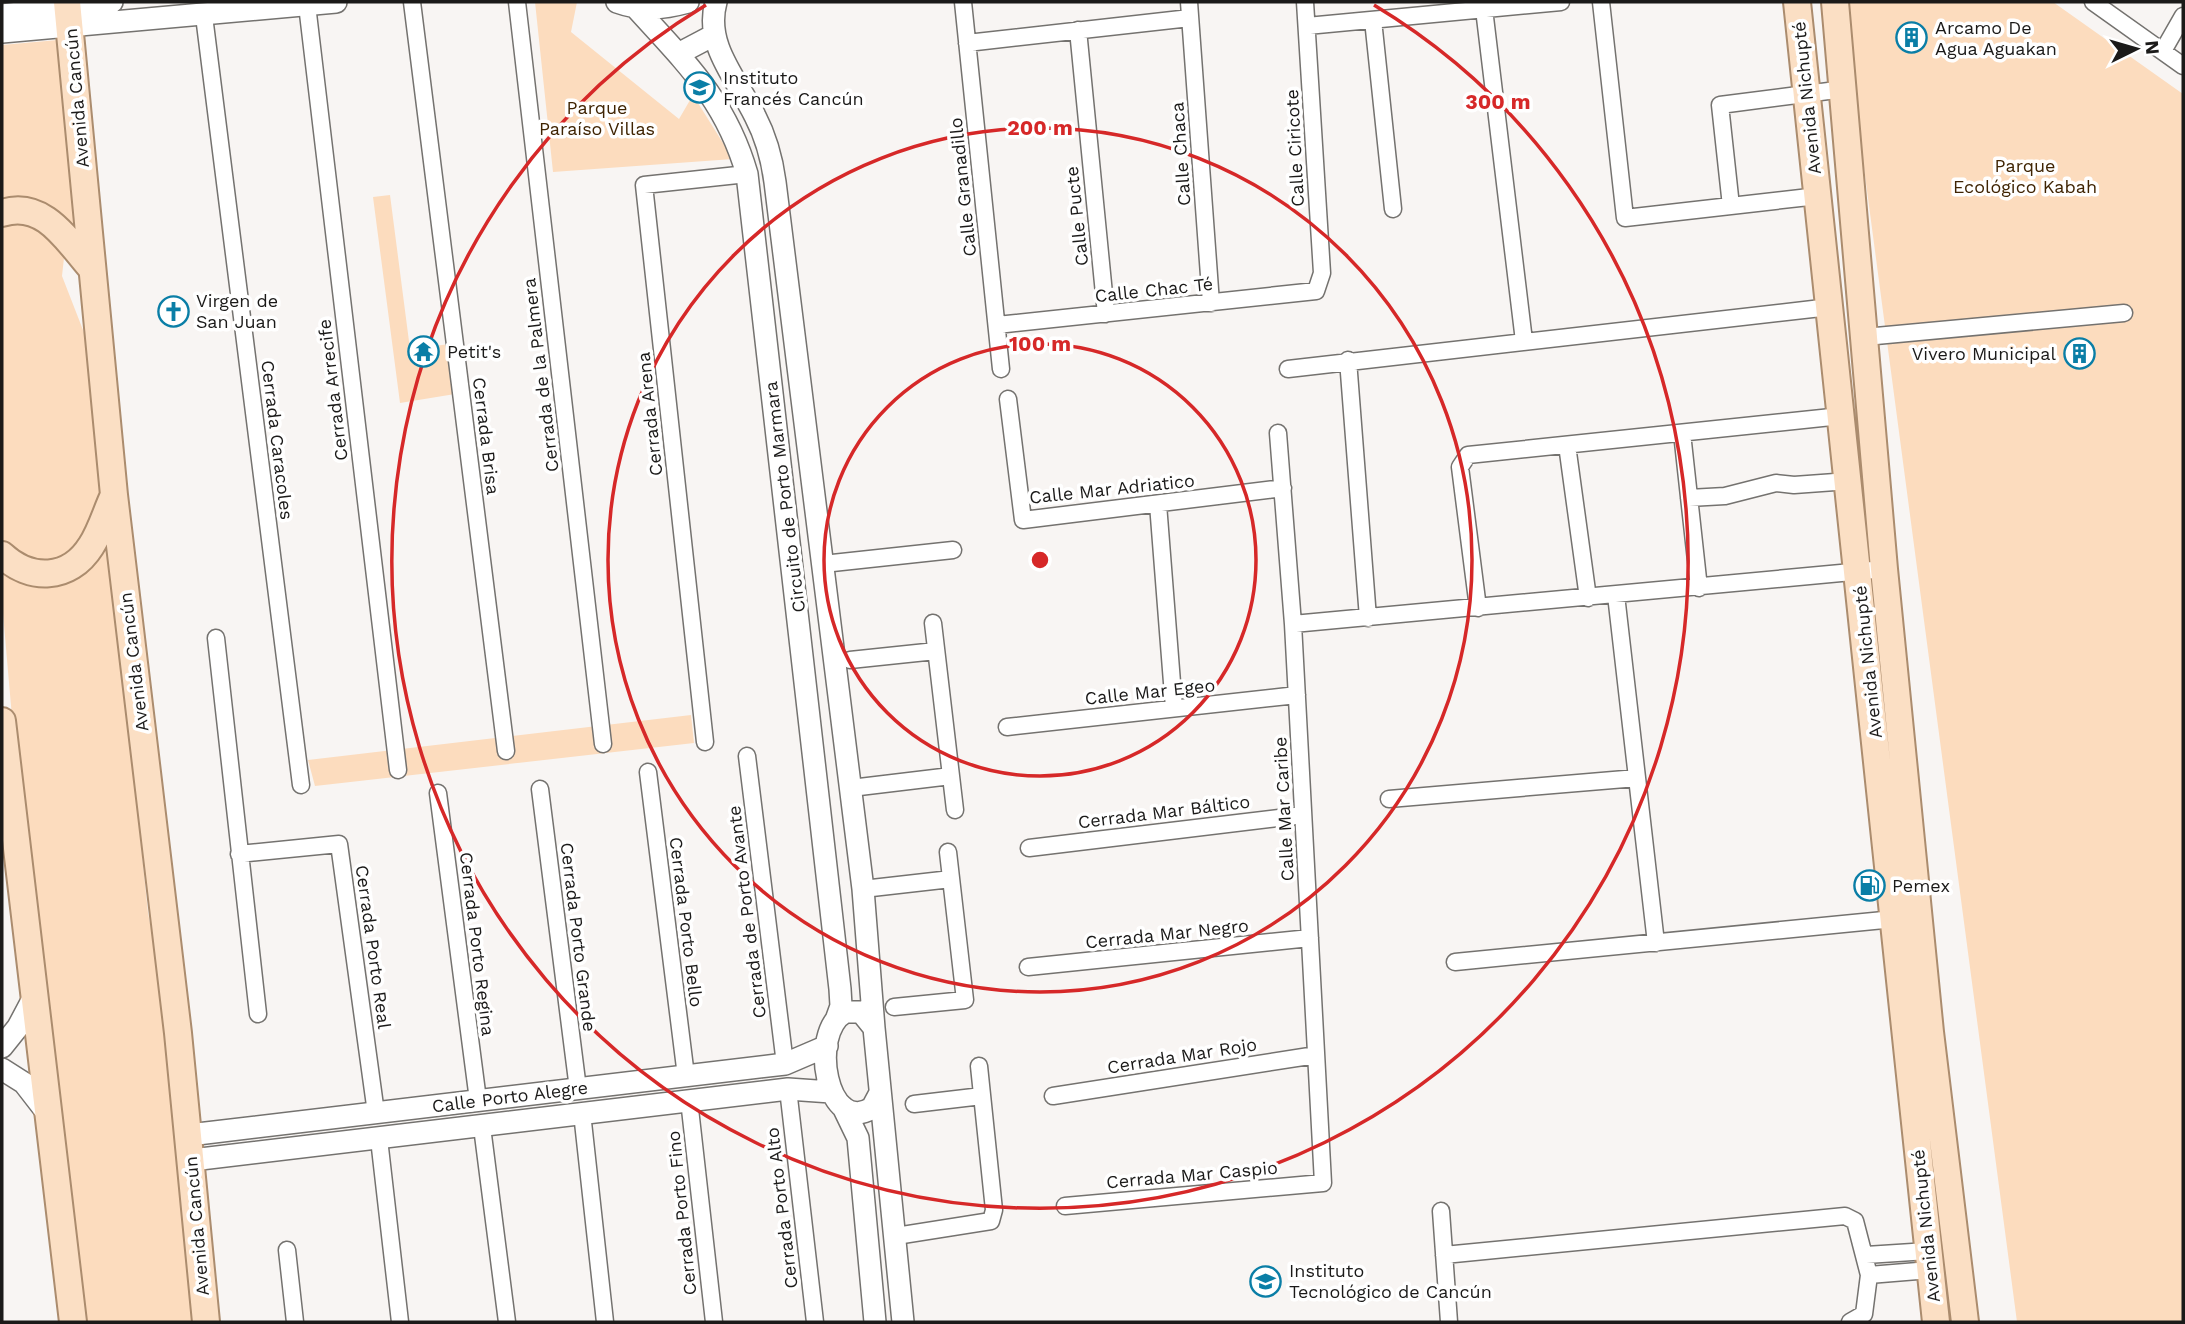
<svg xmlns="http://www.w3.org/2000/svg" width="2185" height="1324" viewBox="0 0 2185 1324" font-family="'Work Sans',sans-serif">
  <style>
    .green { fill: #fcdcbe }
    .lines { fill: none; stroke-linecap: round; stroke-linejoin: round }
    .minor-casing { stroke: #74726f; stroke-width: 19 }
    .tertiary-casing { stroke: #74726f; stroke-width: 24 }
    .primary-casing { stroke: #ab8c6e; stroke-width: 30 }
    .minor { stroke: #fff; stroke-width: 16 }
    .tertiary { stroke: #fff; stroke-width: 21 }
    .primary { stroke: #fbdfc4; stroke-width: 26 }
    .ring { fill: none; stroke: #d62828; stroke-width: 3.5 }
    .labels { text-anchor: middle; stroke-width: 7; stroke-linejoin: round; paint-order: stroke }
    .poi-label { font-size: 18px; fill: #1b1a19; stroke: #fff; text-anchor: start }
    .street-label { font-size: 18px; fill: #1b1a19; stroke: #fff }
    .park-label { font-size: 18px; fill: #3f2403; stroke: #fff }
    .centre { fill: #d62828; stroke: #fff; stroke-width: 3.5 }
    .ring-label { font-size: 21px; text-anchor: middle; font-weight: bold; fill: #d62828; stroke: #fff; stroke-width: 7; stroke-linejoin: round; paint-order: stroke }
  </style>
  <rect width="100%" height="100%" fill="#f8f5f3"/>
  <path class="green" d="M535,2h42l-6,30 108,87 14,-24 40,64 -180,13z
    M1842,2h211l130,92v1228h-166z
    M58,40l21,197 -11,-15 -6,54 28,72 58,565 37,189 20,220h-132l-32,-271 -39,-449v-557z
    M390,195l20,154 40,-5 5,50 -55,9 -27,-206z
    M691,715l3,28 -379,43 -7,-26z"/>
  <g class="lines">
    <defs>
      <path id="minor" d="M412,2l94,749
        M517,2l86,742
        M963,2l38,367
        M1189,2l22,301
        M1601,2l24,216 193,-22
        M2093,2l90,64
        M307,5l91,765
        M1484,9l40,332
        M204,16l97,769
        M1373,20l20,189
        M1307,26l254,-24
        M1078,30l28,284
        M967,43l223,-25
        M2163,51l20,-35
        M1731,206l-11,-101 124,-16
        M997,325l319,-34 6,-18 -17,-271
        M1865,337l259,-24
        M1348,360l20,258
        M1288,369l542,-62
        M1008,399l15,121 260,-32
        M1682,433l17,155
        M1567,445l21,153
        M1689,498l36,-2 51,-13 18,2 55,-4
        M1158,504l16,204
        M823,564l130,-14
        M1616,595l40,348
        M1478,608l-18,-141 8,-12 373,-39
        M933,623l22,187
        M1293,624l591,-55
        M216,638l42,376
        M850,660l86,-9
        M1007,727l290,-32
        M705,742l-61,-557 103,-11
        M747,756l38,308
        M648,772l38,304
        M851,788l100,-12
        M540,789l38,300
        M438,793l40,307
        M1389,799l248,-21
        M1029,848l274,-33
        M239,854l100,-10 37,269
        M863,889l88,-10
        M1455,962l439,-43
        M1028,967l282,-29
        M894,1007l71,-7 -17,-148
        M788,1089l27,233
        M1053,1096l263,-41
        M689,1100l25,222
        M914,1104l68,-8
        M582,1113l23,209
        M482,1127l25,195
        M379,1139l21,183
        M1065,1206l258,-23 -30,-559 -15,-191
        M1441,1211l8,111
        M896,1236l95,-15 3,-11 -15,-144
        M287,1250l8,72
        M1444,1255l401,-39 10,5 14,54 -5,39 -14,8
        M1866,1255l62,-4
        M1869,1275l61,-5"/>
      <path id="tertiary" d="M617,2c25,9 45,7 71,0
        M716,2c-12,43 21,77 39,114 11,21 17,43 20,66l88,707 11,139
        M637,9c50,55 89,92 110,165l93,815 1,17 -5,14
        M2,15l110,-13
        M2,32l334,-30
        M678,54l36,-19
        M2,1047l16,-20 17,-32
        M2,1069l22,14 24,31
        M880,1093l-8,15c-45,28 -64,-75 -27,-96h16l13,16 29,294
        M843,1107l15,31 17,184
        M189,1135l596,-71 42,-18
        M192,1160l596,-71 43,3"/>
      <path id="primary" d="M67,2l47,493 64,538 28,289
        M1797,2l139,1320
        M1835,2l49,567 46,463 35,290
        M2,213c42,-14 66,29 90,56
        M2,555c28,26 67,26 89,-9 10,-15 15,-34 23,-51
        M2,721l71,601"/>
    </defs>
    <use href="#minor" class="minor-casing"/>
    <use href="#tertiary" class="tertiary-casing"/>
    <use href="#primary" class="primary-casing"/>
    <use href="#minor" class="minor"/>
    <use href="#tertiary" class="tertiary"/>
    <use href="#primary" class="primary"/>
  </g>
  <g class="ring">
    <circle cx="1040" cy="560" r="216"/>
    <circle cx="1040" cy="560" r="432"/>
    <path d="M1374 5A648 648 0 1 1 706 5"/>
  </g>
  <defs>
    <symbol id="building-ring" viewBox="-11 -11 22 22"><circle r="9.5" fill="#fff" stroke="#0a7ea6" stroke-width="1.5"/><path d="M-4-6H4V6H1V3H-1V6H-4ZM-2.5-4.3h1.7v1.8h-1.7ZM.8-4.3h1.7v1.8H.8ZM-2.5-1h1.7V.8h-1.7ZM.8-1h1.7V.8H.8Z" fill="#0a7ea6"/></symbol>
    <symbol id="school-ring" viewBox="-11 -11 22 22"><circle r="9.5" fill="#fff" stroke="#0a7ea6" stroke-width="1.5"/><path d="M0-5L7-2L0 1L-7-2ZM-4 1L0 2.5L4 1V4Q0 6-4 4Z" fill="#0a7ea6"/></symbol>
    <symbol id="church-ring" viewBox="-11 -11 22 22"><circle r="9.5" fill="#fff" stroke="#0a7ea6" stroke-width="1.5"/><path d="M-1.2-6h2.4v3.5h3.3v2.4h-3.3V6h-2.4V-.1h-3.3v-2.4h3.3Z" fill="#0a7ea6"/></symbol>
    <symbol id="temple-ring" viewBox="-11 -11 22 22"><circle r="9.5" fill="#fff" stroke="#0a7ea6" stroke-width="1.5"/><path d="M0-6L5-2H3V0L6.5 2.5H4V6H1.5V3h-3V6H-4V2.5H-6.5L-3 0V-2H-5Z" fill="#0a7ea6"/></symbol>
    <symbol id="fuel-ring" viewBox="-11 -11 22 22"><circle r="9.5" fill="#fff" stroke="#0a7ea6" stroke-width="1.5"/><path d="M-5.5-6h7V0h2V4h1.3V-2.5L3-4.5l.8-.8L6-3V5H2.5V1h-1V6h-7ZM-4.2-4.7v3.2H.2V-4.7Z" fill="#0a7ea6"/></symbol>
    <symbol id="university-ring" viewBox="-11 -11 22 22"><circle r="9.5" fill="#fff" stroke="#0a7ea6" stroke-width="1.5"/><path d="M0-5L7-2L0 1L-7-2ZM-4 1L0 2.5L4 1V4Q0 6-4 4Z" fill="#0a7ea6"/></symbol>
  </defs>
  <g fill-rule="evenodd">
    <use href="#building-ring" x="1894" y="20" width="35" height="35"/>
    <use href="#school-ring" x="682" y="70" width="35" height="35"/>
    <use href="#church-ring" x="156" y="294" width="35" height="35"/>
    <use href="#temple-ring" x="406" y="334" width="35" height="35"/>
    <use href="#building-ring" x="2062" y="336" width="35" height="35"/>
    <use href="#fuel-ring" x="1852" y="868" width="35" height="35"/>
    <use href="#university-ring" x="1248" y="1264" width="35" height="35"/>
  </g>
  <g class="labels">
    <g class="poi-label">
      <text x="1935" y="34">Arcamo De<tspan x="1935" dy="21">Agua Aguakan</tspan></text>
      <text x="723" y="84">Instituto<tspan x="723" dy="21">Francés Cancún</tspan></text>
      <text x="196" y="307">Virgen de<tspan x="196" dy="21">San Juan</tspan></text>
      <text x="447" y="358">Petit's</text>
      <text x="2056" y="360" text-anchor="end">Vivero Municipal</text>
      <text x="1892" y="892">Pemex</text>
      <text x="1289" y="1277">Instituto<tspan x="1289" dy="21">Tecnológico de Cancún</tspan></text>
    </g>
    <g class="street-label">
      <text transform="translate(77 98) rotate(-95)" y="6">Avenida Cancún</text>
      <text transform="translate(1807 98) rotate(-96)" y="6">Avenida Nichupté</text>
      <text transform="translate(1295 148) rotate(-93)" y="6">Calle Ciricote</text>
      <text transform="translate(1181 154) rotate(-94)" y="6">Calle Chaca</text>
      <text transform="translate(963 187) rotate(-96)" y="6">Calle Granadillo</text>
      <text transform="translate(1077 216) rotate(-96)" y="6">Calle Pucte</text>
      <text transform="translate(1154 290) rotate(-6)" y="6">Calle Chac Té</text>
      <text transform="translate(541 375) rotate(-97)" y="6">Cerrada de la Palmera</text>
      <text transform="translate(333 390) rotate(-97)" y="6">Cerrada Arrecife</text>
      <text transform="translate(650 414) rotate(-96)" y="6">Cerrada Arena</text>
      <text transform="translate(486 436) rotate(83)" y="6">Cerrada Brisa</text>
      <text transform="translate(277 440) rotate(83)" y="6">Cerrada Caracoles</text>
      <text transform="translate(1112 489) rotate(-6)" y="6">Calle Mar Adriatico</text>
      <text transform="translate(785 497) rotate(-97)" y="6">Circuito de Porto Marmara</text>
      <text transform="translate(134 662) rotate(-97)" y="6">Avenida Cancún</text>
      <text transform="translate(1868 662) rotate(-96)" y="6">Avenida Nichupté</text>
      <text transform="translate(1150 692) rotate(-6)" y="6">Calle Mar Egeo</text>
      <text transform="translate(1284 809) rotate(-93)" y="6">Calle Mar Caribe</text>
      <text transform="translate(1164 812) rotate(-7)" y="6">Cerrada Mar Báltico</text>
      <text transform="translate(747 912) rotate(-97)" y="6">Cerrada de Porto Avante</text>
      <text transform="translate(686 922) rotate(83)" y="6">Cerrada Porto Bello</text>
      <text transform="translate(1167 934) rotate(-6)" y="6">Cerrada Mar Negro</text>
      <text transform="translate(578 937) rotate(83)" y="6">Cerrada Porto Grande</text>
      <text transform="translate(477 944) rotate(83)" y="6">Cerrada Porto Regina</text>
      <text transform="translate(373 947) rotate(82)" y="6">Cerrada Porto Real</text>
      <text transform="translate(1182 1056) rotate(-9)" y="6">Cerrada Mar Rojo</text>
      <text transform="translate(510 1097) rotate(-7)" y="6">Calle Porto Alegre</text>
      <text transform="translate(1192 1175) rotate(-5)" y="6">Cerrada Mar Caspio</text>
      <text transform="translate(782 1208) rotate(-97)" y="6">Cerrada Porto Alto</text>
      <text transform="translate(682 1213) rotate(-96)" y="6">Cerrada Porto Fino</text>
      <text transform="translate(197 1226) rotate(-95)" y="6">Avenida Cancún</text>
      <text transform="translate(1926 1226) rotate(-96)" y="6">Avenida Nichupté</text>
    </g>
    <g class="park-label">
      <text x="597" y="114">Parque<tspan x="597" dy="21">Paraíso Villas</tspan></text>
      <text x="2025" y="172">Parque<tspan x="2025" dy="21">Ecológico Kabah</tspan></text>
    </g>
  </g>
  <circle cx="1040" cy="560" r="10" class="centre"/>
  <g class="ring-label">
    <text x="1498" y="109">300 m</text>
    <text x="1040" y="135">200 m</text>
    <text x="1040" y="351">100 m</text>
  </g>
  <rect width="2185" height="1324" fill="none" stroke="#1b1a19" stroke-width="7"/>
  <g transform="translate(2136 49) rotate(85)" stroke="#ffffff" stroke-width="5" paint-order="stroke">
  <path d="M0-5L12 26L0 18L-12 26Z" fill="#1b1a19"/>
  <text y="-10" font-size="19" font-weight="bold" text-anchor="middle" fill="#1b1a19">N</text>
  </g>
</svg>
